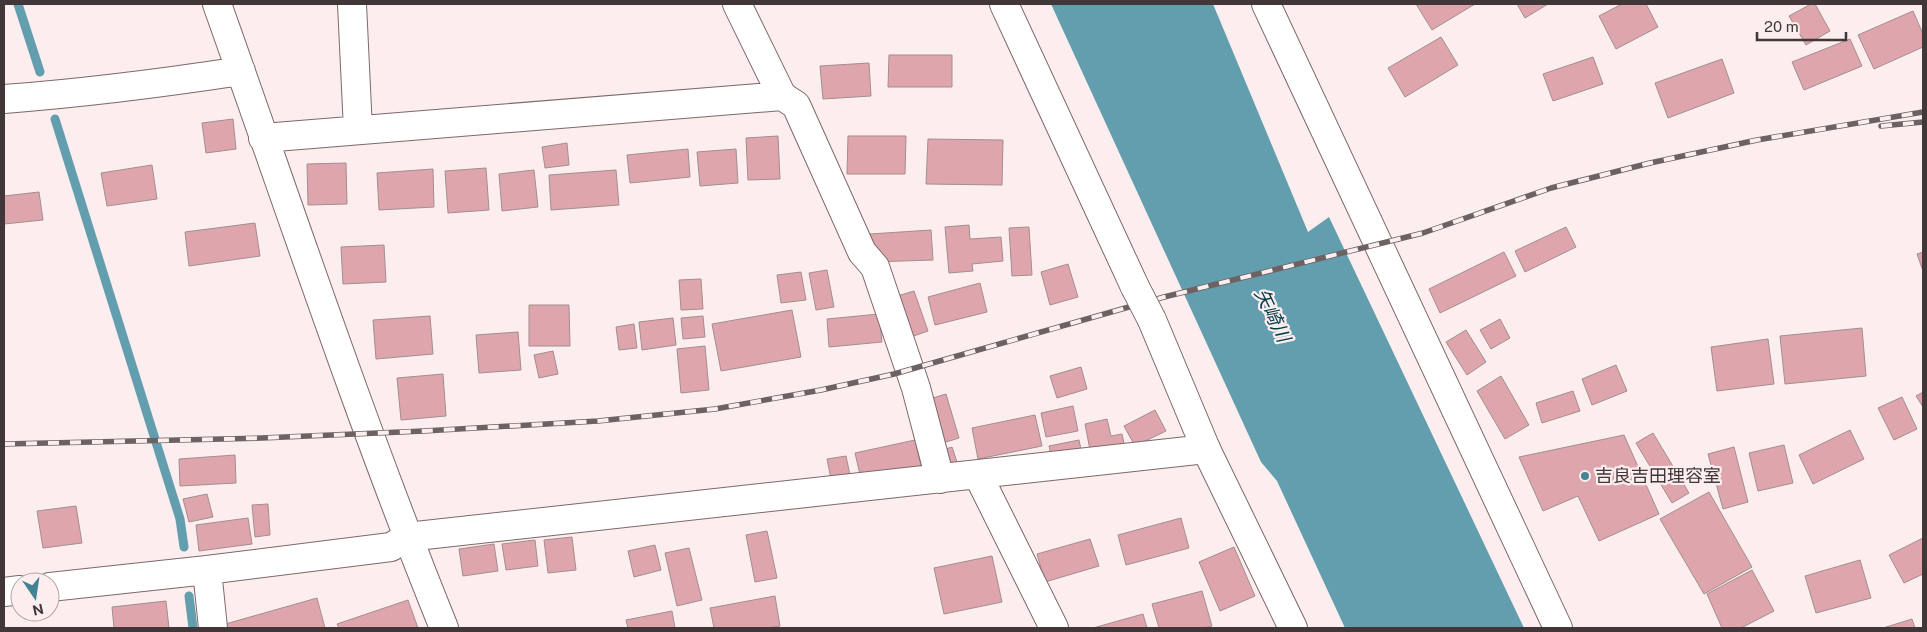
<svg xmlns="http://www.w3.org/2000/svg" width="1927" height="632" viewBox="0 0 1927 632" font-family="'Public Sans','Noto Sans JP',sans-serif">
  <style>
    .water { fill: #639eae }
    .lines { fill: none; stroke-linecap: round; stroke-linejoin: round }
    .stream { stroke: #639eae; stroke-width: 9 }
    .building { fill: #dea6ac; stroke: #a38d8f }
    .street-casing { stroke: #7d686a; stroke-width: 30 }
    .secondary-casing { stroke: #7d686a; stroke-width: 30 }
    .street { stroke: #fff; stroke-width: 28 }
    .secondary { stroke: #fff; stroke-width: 28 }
    .rail-casing { stroke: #6d6263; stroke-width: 5.5 }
    .rail { stroke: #fcedee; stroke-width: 4; stroke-dasharray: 11; stroke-linecap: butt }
    .secondary-bridge-casing { stroke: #7d686a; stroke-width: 30; stroke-linecap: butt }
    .secondary-bridge { stroke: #fff; stroke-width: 28 }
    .poi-dot { fill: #428395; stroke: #fcedee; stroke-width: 2 }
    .labels { text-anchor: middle; stroke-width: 4.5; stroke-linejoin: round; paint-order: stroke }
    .poi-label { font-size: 18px; fill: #413738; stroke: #fcedee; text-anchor: start }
    .water-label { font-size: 19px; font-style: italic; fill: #023b48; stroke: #fcedee }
  </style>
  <rect width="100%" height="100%" fill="#fcedee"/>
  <path class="water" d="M1051,4h162l95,228 21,-15 195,411h-179l-68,-147 -16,-19z"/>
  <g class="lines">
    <path class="stream" d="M18,4l22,68
      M55,119l125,400 4,28
      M189,596l4,32"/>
  </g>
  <path class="building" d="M1416,4h59l-43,26z
    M1517,4h31l-23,14z
    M1622,4h24l12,23 -42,22 -17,-33z
    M1811,4h4l15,27 -24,14 -17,-29z
    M1913,11l10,23v13l-49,22 -16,-34z
    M1441,37l17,28 -53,32 -17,-29z
    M1850,39l12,27 -58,24 -12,-28z
    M889,55h63v32h-64z
    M1593,57l10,27 -50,17 -10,-27z
    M1722,59l12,34 -66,25 -13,-35z
    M869,63l2,33 -48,3 -3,-33z
    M233,119l3,30 -30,4 -4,-30z
    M778,136l2,43 -32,1 -2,-42z
    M848,136h58l-1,38h-58z
    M928,139l75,1 -1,45 -76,-1z
    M567,143l2,22 -24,3 -3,-21z
    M688,149l2,28 -60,6 -3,-28z
    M736,149l2,34 -38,3 -3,-34z
    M346,163l1,41 -39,1 -1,-41z
    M152,165l5,34 -50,7 -6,-33z
    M486,168l3,42 -41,3 -3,-42z
    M433,169l1,38 -55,3 -2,-37z
    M534,170l4,37 -36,4 -3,-37z
    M616,170l3,35 -68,5 -2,-35z
    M39,192l4,28 -39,4v-28z
    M255,223l5,33 -71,10 -4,-34z
    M969,225l1,14 31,-2 2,24 -31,3 1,7 -24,2 -4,-46z
    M1029,227l3,48 -20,1 -3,-48z
    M1566,227l10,20 -51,25 -10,-21z
    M931,230l2,30 -62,2 -1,-28z
    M384,245l2,37 -43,2 -2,-37z
    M1504,252l12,24 -76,37 -11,-24z
    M1923,252v19l-6,-17z
    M1068,264l10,33 -28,8 -9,-33z
    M827,270l7,37 -18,3 -7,-37z
    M801,272l5,28 -25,3 -4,-28z
    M701,279l2,30 -22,1 -2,-30z
    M980,283l7,29 -52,13 -7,-28z
    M914,291l14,40 -20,7 -14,-41z
    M529,305h40l1,41h-41z
    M792,310l9,47 -80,14 -9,-47z
    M879,314l3,28 -53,5 -2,-28z
    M430,316l3,38 -57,5 -3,-39z
    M703,316l2,21 -22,2 -2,-21z
    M673,318l3,27 -34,5 -3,-28z
    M1500,319l10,19 -19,11 -11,-19z
    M634,324l3,24 -18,2 -3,-23z
    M1862,328l4,48 -81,8 -5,-48z
    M1466,330l20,32 -19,13 -21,-33z
    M518,332l3,38 -42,3 -3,-38z
    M1768,339l6,45 -57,7 -6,-44z
    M705,346l4,44 -28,3 -4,-44z
    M553,351l5,23 -19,4 -5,-23z
    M1616,365l11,26 -35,14 -10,-26z
    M1081,367l6,22 -30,9 -7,-22z
    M443,374l3,42 -45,4 -4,-42z
    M1501,376l28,49 -24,14 -28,-48z
    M1573,391l7,20 -38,12 -6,-20z
    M1923,392v15l-7,-11z
    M946,394l13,44 -23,7 -13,-44z
    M1902,397l15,32 -23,11 -16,-32z
    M1073,406l5,25 -32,6 -5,-24z
    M1155,410l11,21 -31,15 -11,-20z
    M1035,415l7,31 -64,13 -6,-31z
    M1107,419l4,17 11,-2 3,14 -34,7 -6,-31z
    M1850,430l14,29 -51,25 -14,-29z
    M1653,433l36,60 -17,10 -36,-60z
    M1624,435l35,79 -60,27 -21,-45 -35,15 -24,-54z
    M915,440l6,26 -60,13 -6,-26z
    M1079,440l3,14 -30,6 -3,-14z
    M1784,445l9,38 -35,8 -9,-38z
    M952,447l7,21 -15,5 -7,-21z
    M1734,447l14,55 -25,7 -15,-55z
    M235,455l1,28 -56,3 -1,-27z
    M846,456l5,24 -19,4 -5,-25z
    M1709,492l43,75 -48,27 -44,-75z
    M207,494l6,23 -24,5 -6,-23z
    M268,504l2,31 -15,2 -3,-32z
    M76,506l6,37 -39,5 -6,-37z
    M248,518l4,26 -53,7 -3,-26z
    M1181,518l8,30 -63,17 -8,-30z
    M767,531l10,47 -22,4 -9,-47z
    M572,537l4,33 -28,3 -4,-33z
    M1923,538v36l-19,9 -15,-28z
    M1090,539l9,27 -54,16 -8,-28z
    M535,540l3,26 -32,4 -4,-26z
    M494,544l4,27 -35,5 -4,-27z
    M655,545l6,25 -27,7 -6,-26z
    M1234,547l21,49 -35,15 -21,-49z
    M689,548l13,52 -25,6 -12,-53z
    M992,556l10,46 -58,12 -10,-46z
    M1860,560l11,38 -55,15 -11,-37z
    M1752,570l22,41 -33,17h-19l-15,-34z
    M1202,591l10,35 -8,2h-45l-7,-24z
    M775,596l5,30 -13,2h-53l-4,-20z
    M317,598l8,30h-102l-1,-3z
    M408,600l10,28h-79l-2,-4z
    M166,601l3,27h-55l-2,-21z
    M672,611l3,17h-47l-2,-8z
    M1143,614l4,14h-54z
    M1912,619l3,9h-32z"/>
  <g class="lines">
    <defs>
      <path id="street" d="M217,4c74,208 144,419 227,624
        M352,4l6,126
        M737,4l45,92 14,9 66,147 13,15 41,121 24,91
        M1266,4l292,624
        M4,99c80,-6 158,-16 237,-28
        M263,138l519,-42
        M978,475l76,153
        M207,570l6,58
        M50,587l157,-17 184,-23 16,-10 799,-88
        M4,592l16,-2"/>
      <path id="secondary" d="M1004,4l131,283
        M1152,320l54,129 87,179"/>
    </defs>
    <use href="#street" class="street-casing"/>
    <use href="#secondary" class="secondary-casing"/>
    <use href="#street" class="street"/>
    <use href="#secondary" class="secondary"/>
    <defs>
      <path id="rail" d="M1881,126l42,-4
        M4,444l258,-6 162,-7 174,-10 117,-12 106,-19 73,-16 270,-77 259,-64 128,-45 99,-25 107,-23 166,-28"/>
    </defs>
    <use href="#rail" class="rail-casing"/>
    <use href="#rail" class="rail"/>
    <defs>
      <path id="secondary-bridge" d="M1135,287l17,33"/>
    </defs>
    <use href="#secondary-bridge" class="secondary-bridge-casing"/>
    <use href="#secondary-bridge" class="secondary-bridge"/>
  </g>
  <circle class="poi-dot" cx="1585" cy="476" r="5"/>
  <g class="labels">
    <g class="poi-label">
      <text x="1595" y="482">吉良吉田理容室</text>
    </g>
    <g class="water-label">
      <text transform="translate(1273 315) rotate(64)" y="7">矢崎川</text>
    </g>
  </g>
  <rect width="1927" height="632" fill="none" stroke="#413738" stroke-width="10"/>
  <g transform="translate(35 597) rotate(167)"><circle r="24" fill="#fcedee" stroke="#b1a4a5"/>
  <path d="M0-4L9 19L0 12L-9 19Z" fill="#428395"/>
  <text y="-8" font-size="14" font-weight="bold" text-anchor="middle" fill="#413738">N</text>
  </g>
  <path d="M1757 32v8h89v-8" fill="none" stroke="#413738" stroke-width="2.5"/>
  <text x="1764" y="32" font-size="15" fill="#413738" stroke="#fcedee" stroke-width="4" paint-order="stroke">20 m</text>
</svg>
